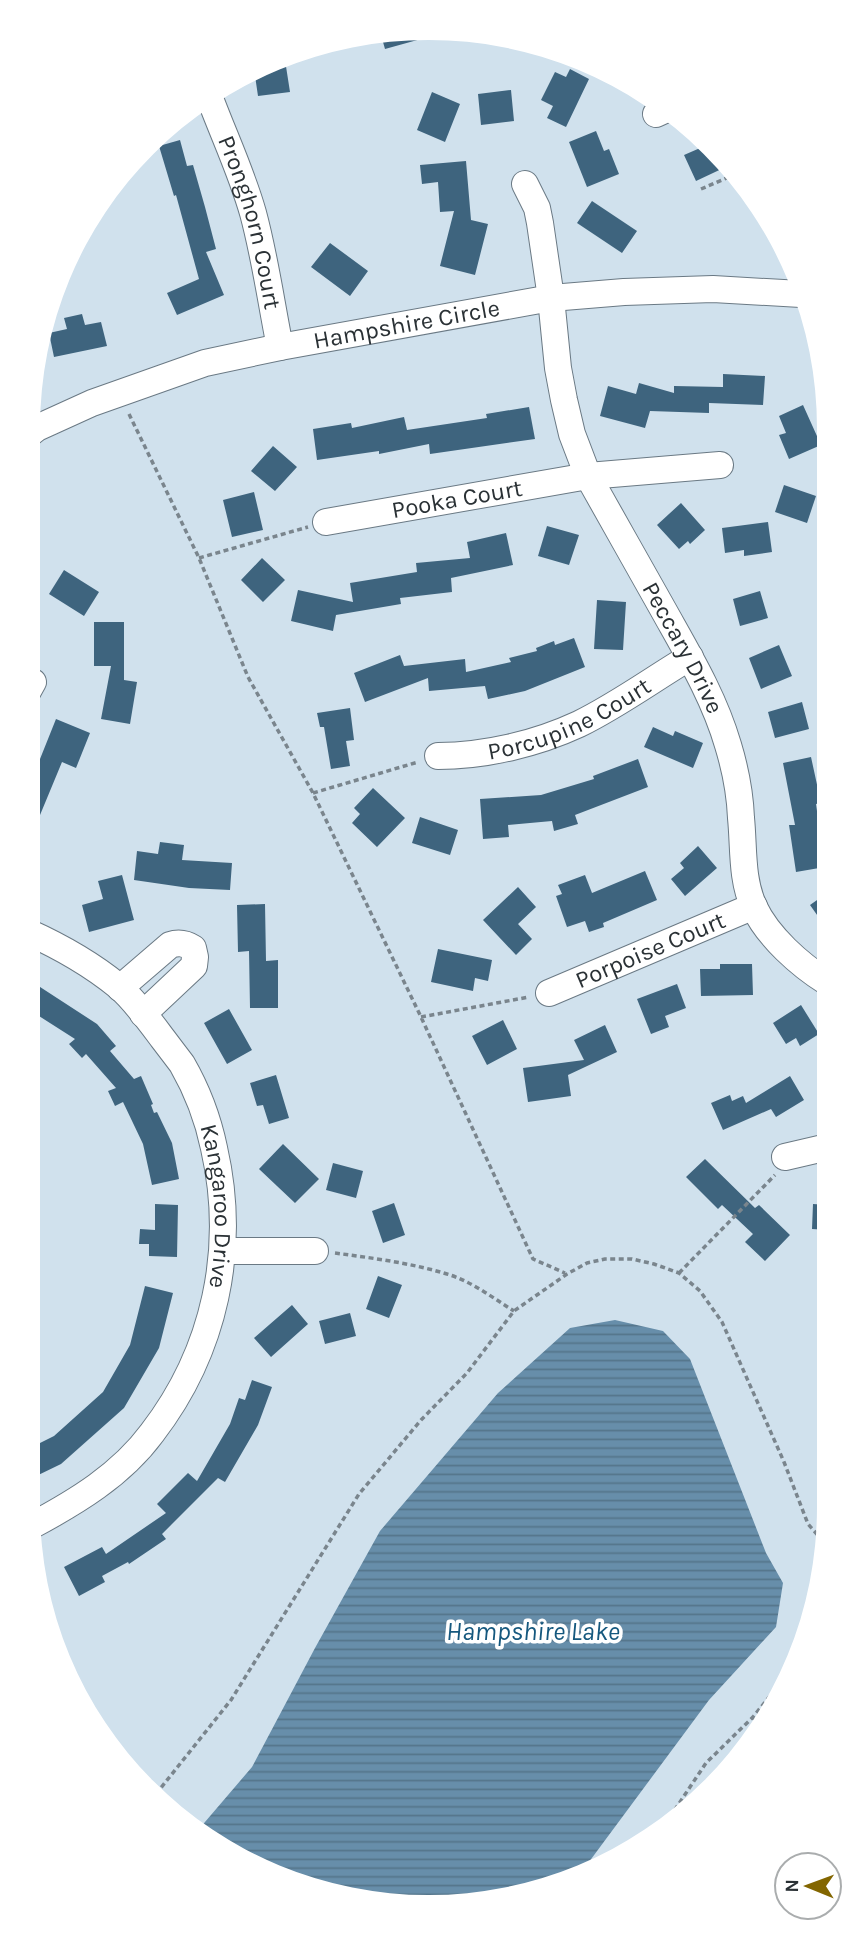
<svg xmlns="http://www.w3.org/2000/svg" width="857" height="1935" viewBox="0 0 857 1935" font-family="Karla,sans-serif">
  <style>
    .water { fill: url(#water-rules) }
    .building { fill: #3e647e }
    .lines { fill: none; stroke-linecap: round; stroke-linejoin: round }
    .minor-casing { stroke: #6a7984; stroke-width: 28 }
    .path { stroke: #7a858d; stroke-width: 3.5; stroke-dasharray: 5 3.5; stroke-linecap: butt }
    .minor { stroke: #fff; stroke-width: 26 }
    .labels { text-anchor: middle; stroke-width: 7; stroke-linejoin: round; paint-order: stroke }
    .street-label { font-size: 24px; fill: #2a3135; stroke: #fff }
    .water-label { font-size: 26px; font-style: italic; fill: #15587e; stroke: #fff }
  </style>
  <defs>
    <pattern id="water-rules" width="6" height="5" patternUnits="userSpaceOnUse" patternTransform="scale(1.75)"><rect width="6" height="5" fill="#678eaa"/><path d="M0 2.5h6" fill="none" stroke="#55758b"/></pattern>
  </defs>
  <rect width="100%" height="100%" fill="#d0e1ed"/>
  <path class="water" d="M615,1320l48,11 27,28 76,194 17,30 -7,44 -67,73 -126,170 -77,29h-155l-122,-45 -30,-25 53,-62 63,-119 65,-117 118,-138 72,-65z"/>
  <path class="building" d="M403,29l36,5 -54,15 -4,-14z
    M285,60l5,32 -32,4 -4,-27z
    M570,69l19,10 -23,48 -19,-9 6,-12 -12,-6 14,-28 11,5z
    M511,90l3,31 -33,4 -3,-31z
    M432,92l28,12 -15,38 -28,-12z
    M596,131l8,20 5,-2 10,25 -32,13 -18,-45z
    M180,140l7,26 6,-1 12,42 11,42 -10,3 18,43 -47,20 -10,-22 32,-14 -23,-84 -2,1 -15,-50z
    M707,145l23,20 -34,16 -12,-26z
    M466,161l5,59 17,4 -13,51 -35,-9 14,-55 -14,1 -2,-30 -16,2 -2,-19z
    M592,201l45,30 -15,22 -45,-30z
    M330,243l38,28 -18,25 -39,-29z
    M82,314l3,11 16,-3 6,24 -53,11 -5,-24 18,-4 -3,-11z
    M723,374l42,2 -2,29 -54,-2v10l-59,-2 -5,17 -45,-12 8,-30 28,8 3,-11 35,10v-7l49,1z
    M803,405l18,40 -32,14 -10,-24 7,-2 -7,-17z
    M529,407l6,32 -105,15 -1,-10 -50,10v-3l-62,9 -4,-31 38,-6 1,5 52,-11 3,13 80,-12 -1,-4z
    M273,446l24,21 -22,24 -24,-20z
    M784,485l32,11 -9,27 -32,-11z
    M254,492l9,38 -31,7 -9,-37z
    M681,503l24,27 -15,14 -2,-3 -9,8 -22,-24z
    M768,522l4,30 -28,4v-6l-19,3 -3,-25z
    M547,526l32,9 -10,30 -31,-9z
    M506,533l7,32 -62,13 1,14 -52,6 1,6 -65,11 -3,16 -42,-10 7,-31 55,12 -3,-19 67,-11 -1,-9 54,-5 -3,-16z
    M262,558l23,22 -22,22 -22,-22z
    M64,570l35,22 -15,24 -35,-22z
    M760,591l8,27 -28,8 -7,-27z
    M597,600l29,2 -3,48 -29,-1z
    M94,622h30v58l13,2 -7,42 -29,-5 10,-53h-17z
    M574,638l11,29 -60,24 -37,8 -3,-13 -56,5 -1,-13 -63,24 -11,-29 46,-18 4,11 61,-7 1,13 45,-10 -2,-4 28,-7 -1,-3 18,-7 1,4z
    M779,645l13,31 -31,13 -12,-31z
    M802,702l7,27 -34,9 -7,-26z
    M350,708l4,32 -8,1 4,25 -19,3 -7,-42h-4l-3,-14z
    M56,719l34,14 -14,35 -14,-6 -34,82v-69l3,-8 5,2z
    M653,727l20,9 2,-5 28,12 -10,25 -49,-21z
    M811,757l10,46 -5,1 9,63 -29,5 -7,-47h6l-12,-62z
    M638,759l10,28 -73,28 3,9 -24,7 -2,-10 -44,4 1,12 -26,2 -3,-40 61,-4 53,-16 -1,-3z
    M373,788l32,30 -28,29 -25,-24 8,-9 -6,-6z
    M420,817l38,13 -8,25 -38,-12z
    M160,842l24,3 -2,15 50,3 -2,27 -41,-2 -55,-8 3,-29 21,3z
    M698,846l19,22 -32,28 -14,-17 13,-11 -4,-5z
    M645,871l12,29 -54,23 1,4 -15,5 -4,-11 -18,6 -11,-31 6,-2 -4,-9 27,-10 7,18z
    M122,875l12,45 -45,12 -7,-27 21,-6 -5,-18z
    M518,887l18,20 -18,17 14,15 -16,16 -33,-35z
    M827,893v36l-17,-24z
    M265,904l1,57 12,-1v48h-28l-1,-57 -11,1 -1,-47z
    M438,949l54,11 -4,21 -13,-3 -2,13 -42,-9z
    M720,964h32l1,31 -52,1 -1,-27h20z
    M677,984l9,24 -21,8 4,11 -18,7 -14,-35z
    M37,985l60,39 19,22 -6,5 24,28 7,-3 12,28 -2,1 3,8 3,-1 15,31 7,36 -27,6 -9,-41 -20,-42 -8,4 -7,-15 8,-3 -30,-34 -4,4 -13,-14 6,-5 -47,-30v-10z
    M801,1005l18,29 -19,12 -4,-8 -10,6 -13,-21z
    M229,1009l23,41 -25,14 -23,-41z
    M503,1020l14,29 -30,16 -15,-29z
    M605,1025l12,27 -49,23 3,21 -43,6 -5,-34 61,-8 -10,-20z
    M276,1075l13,43 -20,6 -6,-19 -6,1 -7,-23z
    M790,1076l14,24 -28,17 -5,-8 -48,21 -12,-27 19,-8 2,6 11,-5 3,7z
    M283,1144l36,35 -24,24 -36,-34z
    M705,1159l50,49 4,-3 31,30 -25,26 -20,-19 8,-8 -31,-29 -4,4 -32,-32z
    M333,1163l30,8 -7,27 -30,-8z
    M394,1203l11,32 -22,8 -11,-32z
    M155,1204l23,1 -1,52 -28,-1v-12h-10l1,-15 15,1z
    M813,1204l15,1v25l-16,-1z
    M378,1276l24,9 -13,33 -23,-9z
    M145,1286l28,7 -14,55 -35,60 -63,56 -33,16v-31l26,-13 49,-44 27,-47z
    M292,1305l16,19 -37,33 -17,-19z
    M350,1313l6,23 -31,8 -6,-23z
    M252,1380l20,7 -14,38 -33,57 -7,-4 -56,56 4,5 -37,25 -1,-2 -26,14 3,6 -26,14 -15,-29 38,-20 4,7 60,-41 -9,-9 31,-31 9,8 33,-57 9,-26 6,2z"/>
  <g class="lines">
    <defs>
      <g id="minor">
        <path id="s1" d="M211,101c14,37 31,73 42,112 12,44 18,89 27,134"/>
        <path d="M656,114l11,-5"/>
        <path id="s2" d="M525,184l12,24 3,15 11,75 7,70 6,32 8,34 16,42c25,45 51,90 76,135 24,43 50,86 64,134 7,23 12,48 13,73 3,29 0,61 13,89 14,30 46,58 73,75"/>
        <path id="s3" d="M28,435l9,-7 55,-25 113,-40 75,-16 271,-49 73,-6 89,-3 88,5"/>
        <path id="s4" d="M326,522l262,-46 132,-11"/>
        <path d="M28,691l5,-9"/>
        <path id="s5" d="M438,756c47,0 98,-12 141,-32 39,-19 74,-45 111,-67"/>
        <path id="s6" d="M28,932c31,14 63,32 90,54 15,12 33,37 45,53 6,8 13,17 19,25 15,26 26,55 32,84 23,101 1,203 -62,285 -31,42 -76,69 -121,93"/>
        <path d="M120,988l50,-43c9,-3 15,-2 23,3l2,9 -1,9 -51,48"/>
        <path id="s7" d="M549,993l205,-87"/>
        <path d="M785,1157l43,-10"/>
        <path d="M223,1251h92"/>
      </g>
    </defs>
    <use href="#minor" class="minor-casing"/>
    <path class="path" d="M701,189l35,-15
      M129,414l70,144 49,119 65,116 108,224 112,242 32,14
      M199,558l109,-31
      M313,793l105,-31
      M421,1017l108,-20
      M335,1253c37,5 76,10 112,21 24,7 46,24 67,37
      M679,1273l96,-98
      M753,1717l6,9
      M156,1794l75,-94 128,-206 62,-74 46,-47 47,-62 53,-37 20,-11 18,-4h27l22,5 25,9 21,18 22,31 62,140 24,62 15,17
      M670,1817l36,-54 47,-46 34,-42"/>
    <use href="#minor" class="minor"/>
  </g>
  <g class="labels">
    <g class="street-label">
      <text dy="8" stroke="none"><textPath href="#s1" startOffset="128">Pronghorn Court</textPath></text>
      <text dy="8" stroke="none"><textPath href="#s3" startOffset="397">Hampshire Circle</textPath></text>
      <text dy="8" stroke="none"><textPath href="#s4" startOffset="133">Pooka Court</textPath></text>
      <text dy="8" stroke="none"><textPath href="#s2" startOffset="497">Peccary Drive</textPath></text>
      <text dy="8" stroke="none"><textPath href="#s5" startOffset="138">Porcupine Court</textPath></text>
      <text dy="8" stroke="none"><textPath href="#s7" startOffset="110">Porpoise Court</textPath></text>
      <text dy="8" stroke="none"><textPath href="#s6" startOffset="355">Kangaroo Drive</textPath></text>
    </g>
    <g class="water-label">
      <text x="533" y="1640">Hampshire Lake</text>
    </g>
  </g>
  <path d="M0 0H857V1935H0ZM428 40H429A388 388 0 0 1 817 428V1507A388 388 0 0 1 429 1895H428A388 388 0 0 1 40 1507V428A388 388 0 0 1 428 40Z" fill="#fff" fill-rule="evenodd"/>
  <g transform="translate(808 1886) rotate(271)"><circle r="33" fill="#ffffff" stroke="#aaadae" stroke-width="2"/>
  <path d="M0-5L12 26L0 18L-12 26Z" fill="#836600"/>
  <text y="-10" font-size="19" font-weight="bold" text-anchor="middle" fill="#2a3135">N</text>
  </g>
</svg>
